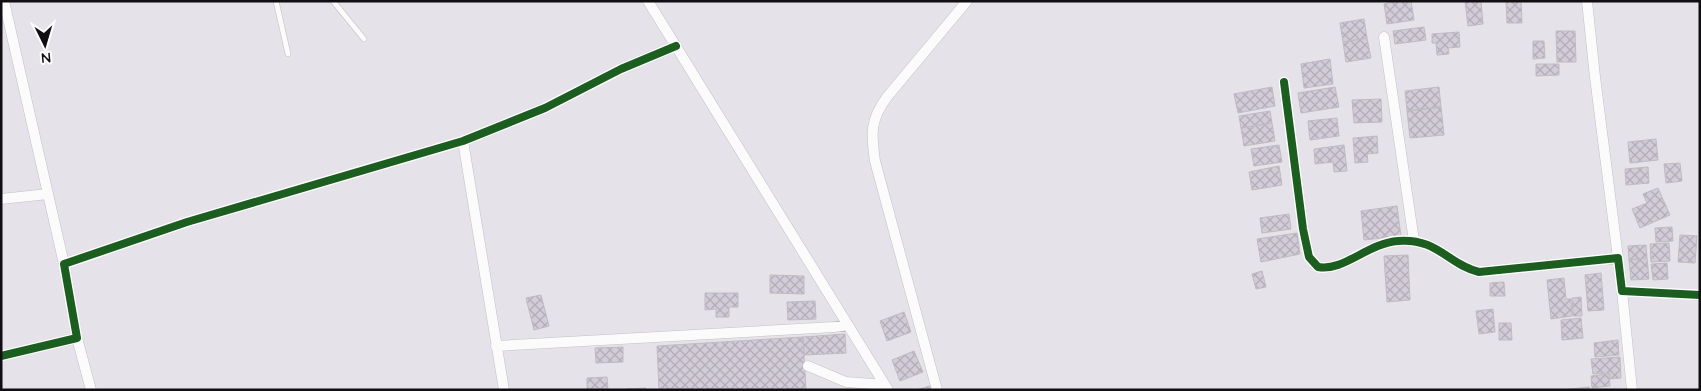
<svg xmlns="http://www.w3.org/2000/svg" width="1701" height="391" viewBox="0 0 1701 391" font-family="Quicksand,sans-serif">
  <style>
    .building { fill: url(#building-cross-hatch); stroke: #bebcc1 }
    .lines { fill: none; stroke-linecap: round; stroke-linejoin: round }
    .lane-casing { stroke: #c2c0c5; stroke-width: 6 }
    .street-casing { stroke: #c2c0c5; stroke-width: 11 }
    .lane { stroke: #fbfbfc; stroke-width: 5 }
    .street { stroke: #fbfbfc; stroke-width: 10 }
    .cycleway-casing { stroke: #fff; stroke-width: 11 }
    .cycleway { stroke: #1b5e20; stroke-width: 8 }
  </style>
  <defs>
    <pattern id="building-cross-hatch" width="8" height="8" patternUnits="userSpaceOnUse" patternTransform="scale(1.25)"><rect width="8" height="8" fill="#d2cbd8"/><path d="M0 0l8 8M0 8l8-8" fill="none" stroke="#b3adb8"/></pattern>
  </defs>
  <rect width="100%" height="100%" fill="#e5e2e9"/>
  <path class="building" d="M1399,1h12l3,19 -27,4 -3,-20z
    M1465,1h16l2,23 -15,2z
    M1506,1h15l1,22h-15z
    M1364,19l3,19 -24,4 -3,-19z
    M1424,27l2,13 -31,4 -2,-13z
    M1556,31h19l1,31h-19z
    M1459,32l1,15 -12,1 1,6 -12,1 -1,-12h-4v-9z
    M1367,38l4,20 -25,4 -3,-20z
    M1533,41h11l1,17 -12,1z
    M1330,59l3,25 -29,4 -3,-24z
    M1536,64h23v11l-23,1z
    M1272,87l3,19 -37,7 -4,-19z
    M1335,87l4,20 -38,6 -3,-20z
    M1439,87l2,20 -34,4 -2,-20z
    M1381,99l1,23 -28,1 -2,-23z
    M1441,107l3,28 -34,3 -3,-27z
    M1270,111l2,12 -31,5 -2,-12z
    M1337,118l2,18 -29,4 -2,-19z
    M1272,123l3,18 -31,5 -3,-18z
    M1377,136l1,17 -11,1 1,8 -13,1 -2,-25z
    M1656,139l2,21 -28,3 -2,-21z
    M1279,145l3,17 -28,4 -3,-17z
    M1344,145l3,26 -13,1 -1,-10 -18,2 -1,-15z
    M1680,163l2,18 -16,2 -2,-19z
    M1279,166l3,19 -30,5 -3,-18z
    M1648,167l1,16 -23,2 -1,-16z
    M1658,188l12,27 -30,13 -8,-19 15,-6 -4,-9z
    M1397,206l4,30 -37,4 -3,-29z
    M1289,214l2,15 -29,4 -2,-15z
    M1672,227l1,14 -17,1 -1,-14z
    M1297,233l3,21 -39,8 -4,-23z
    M1680,235l17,1 -2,27 -17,-1z
    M1669,243l1,18 -19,1 -1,-18z
    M1646,245l1,13 -18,2 -1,-14z
    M1408,255l2,45 -23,2 -3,-46z
    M1647,258l2,21 -18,1 -2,-20z
    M1667,263l1,16 -15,1 -2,-16z
    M1262,271l4,16 -10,2 -4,-15z
    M1601,273l3,37 -16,1 -3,-36z
    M770,275l34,1v18l-34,-1z
    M1564,278l2,21h5l1,17 -21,3 -4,-39z
    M1504,282l1,14h-15v-13z
    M705,293h33v14h-9v10h-13v-8l-11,1z
    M541,295l8,31 -15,4 -8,-32z
    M1581,297l1,19h-9l-1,-18z
    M815,301l1,18 -28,1 -1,-18z
    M1493,309l2,23 -16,2 -3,-23z
    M904,312l7,20 -24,9 -7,-20z
    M1581,318l2,20 -21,2 -1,-20z
    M1499,323h12l1,17h-13z
    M845,334l1,19 -42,2 -1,-18z
    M803,337l3,53h-147l-2,-44z
    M1618,340l1,15 -24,2 -1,-14z
    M623,347v15l-27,1 -1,-15z
    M914,351l9,21 -23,9 -8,-21z
    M1620,357l1,21 -11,1v-6l-17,1 -2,-15z
    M1609,374l1,12 -18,2 -1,-12z
    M607,377l1,13h-21v-12z
    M930,386l1,4h-15z
    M1589,387v3h-27z
    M646,388v2h-20v-1z"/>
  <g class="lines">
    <defs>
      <path id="lane" d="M276,1l12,53
        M333,1l31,38"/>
      <path id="street" d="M4,1l44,193
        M648,1l240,389
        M1587,1l8,76 23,181
        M1384,37l30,204
        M1284,82l19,147 6,28 9,10c25,5 50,-24 80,-26 40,-3 49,23 81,31l139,-14 4,33 78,4
        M463,141l41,249
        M1,199l47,-5 16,70
        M1622,291l10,99
        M77,338l14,52
        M496,346l338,-19 14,-2
        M1,356l76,-18 -13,-74 123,-42 276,-81 82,-33 76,-39 55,-23
        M808,366l38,16 39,3
        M937,390l-62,-229c-4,-27 -5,-41 12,-64l80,-96"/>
    </defs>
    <use href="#lane" class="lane-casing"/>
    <use href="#street" class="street-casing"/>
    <use href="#lane" class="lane"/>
    <use href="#street" class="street"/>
    <defs>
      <path id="cycleway" d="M1284,82l19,147 6,28 9,10c25,5 50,-24 80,-26 40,-3 49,23 81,31l139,-14 4,33 78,4
        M1,356l76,-18 -13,-74 123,-42 276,-81 82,-33 76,-39 55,-23"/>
    </defs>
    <use href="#cycleway" class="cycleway-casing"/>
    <use href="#cycleway" class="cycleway"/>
  </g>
  <rect width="1701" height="391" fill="none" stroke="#100e12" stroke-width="5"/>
  <g transform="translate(45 45) rotate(175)" stroke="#ffffff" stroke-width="4" paint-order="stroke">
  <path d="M0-4L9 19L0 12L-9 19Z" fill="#100e12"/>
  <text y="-8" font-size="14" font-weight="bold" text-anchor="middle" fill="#100e12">N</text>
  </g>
</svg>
